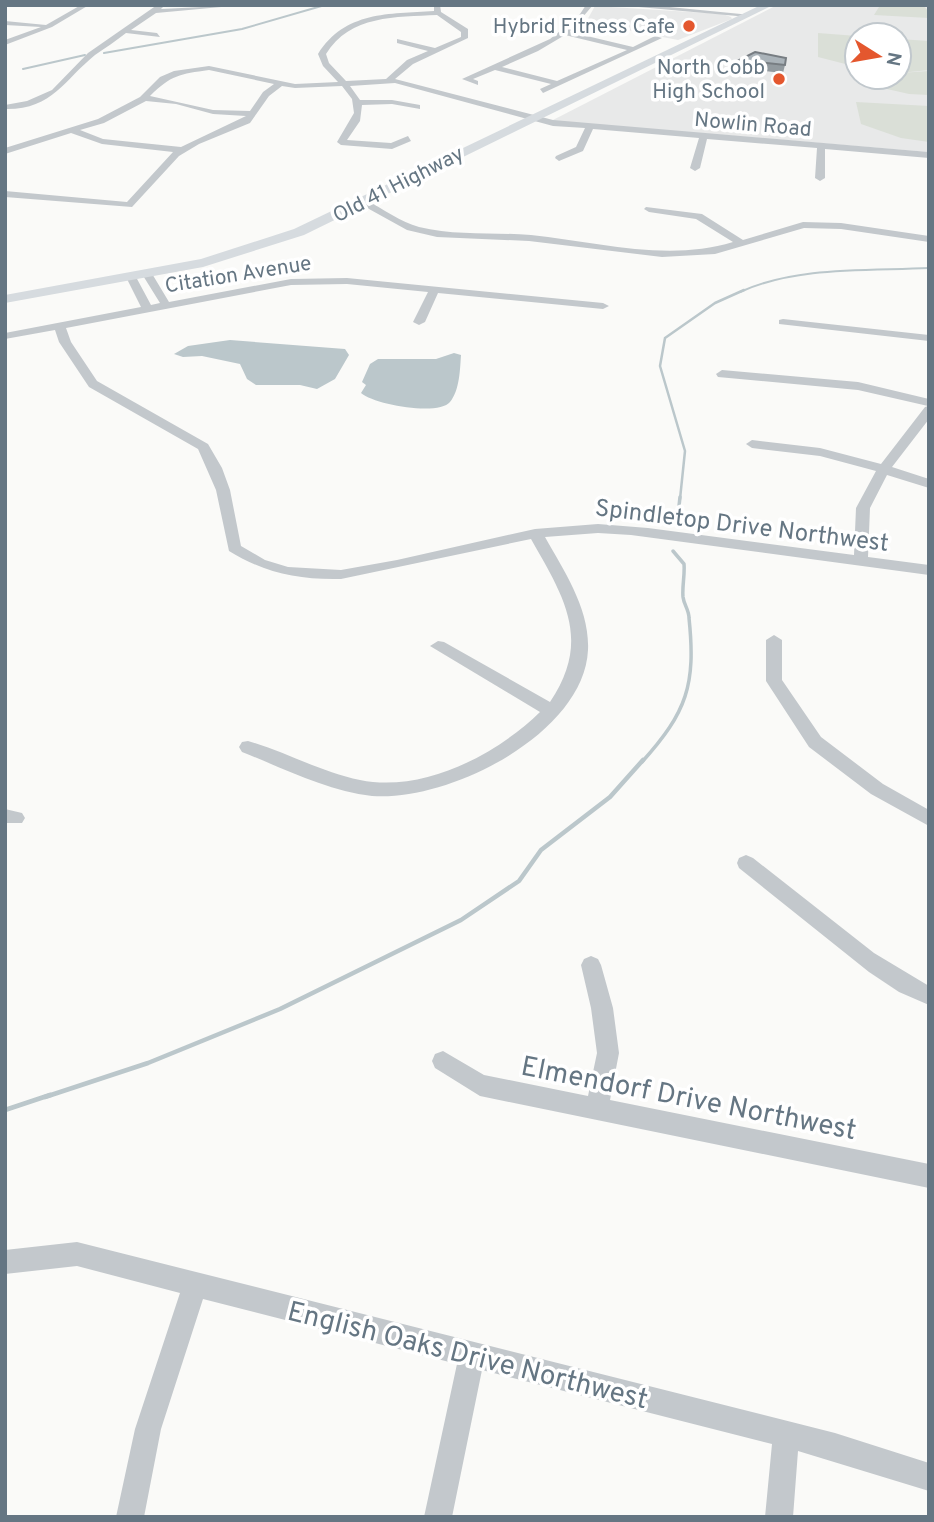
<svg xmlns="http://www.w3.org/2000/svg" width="934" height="1522" viewBox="0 0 934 1522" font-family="Overpass,sans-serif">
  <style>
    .built { fill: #e8e9e9; fill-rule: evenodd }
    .green { fill: #dadfd7 }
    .water { fill: #bbc7cb }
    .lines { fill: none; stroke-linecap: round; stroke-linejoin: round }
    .stream-far4 { stroke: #bbc7cb; stroke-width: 2 }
    .stream-far3 { stroke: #bbc7cb; stroke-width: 2.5 }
    .stream-far2 { stroke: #bbc7cb; stroke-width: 3.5 }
    .stream-far1 { stroke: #bbc7cb; stroke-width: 4.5 }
    .stream { stroke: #bbc7cb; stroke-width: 5 }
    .minor { fill: #c3c8cc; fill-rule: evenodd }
    .major { fill: #d6dbdf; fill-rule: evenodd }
    .wall { fill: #929a9f }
    .building { fill: #aab3b9; stroke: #777d82; stroke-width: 2 }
    .poi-dot { fill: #e4572e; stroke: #fff; stroke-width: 2.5 }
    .labels { text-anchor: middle; stroke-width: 7; stroke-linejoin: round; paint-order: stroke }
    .far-poi-label { font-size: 21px; fill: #657683; stroke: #fff; text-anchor: end }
    .far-street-label { font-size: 21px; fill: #657683; stroke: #fff }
    .street-label { font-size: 24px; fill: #657683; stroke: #fff }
    .near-street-label { font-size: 28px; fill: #657683; stroke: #fff }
  </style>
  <rect width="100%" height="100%" fill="#fafaf8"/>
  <path class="built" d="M777,5h152v147l-378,-31zM857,35h42v42h-42z
    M595,6l128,8 8,3 1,2 -54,21 -92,-18z"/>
  <path class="green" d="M886,5h37l6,7v6l-55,-3 5,-8z
    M818,33l39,3v31l-39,-10z
    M899,39l30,2v29l-29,3 29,-2v24l-20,-1 -31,-7 -5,-10h26z
    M856,102l73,4v36l-28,-4 -40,-14z"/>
  <path class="water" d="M230,340l115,9 4,6 -14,24 -18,10 -17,-4h-44l-9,-6 -7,-15 -38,-8 -19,1 -9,-3 14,-8z
    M454,353l7,2c-1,13 -1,35 -11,47 -11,14 -75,3 -89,-9l5,-8 -4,-3 8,-18 8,-5h58z"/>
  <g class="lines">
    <path class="stream-far4" d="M104,53l138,-24 83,-24
      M23,69l62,-14
      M740,292c57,-26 128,-21 189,-24"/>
    <path class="stream-far3" d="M680,499l5,-48 -25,-85 5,-28 50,-35 29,-13"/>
    <path class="stream-far2" d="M674,521l4,-6 2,-18
      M642,762c45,-50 54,-77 47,-144 0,-8 -5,-13 -6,-21 -1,-11 2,-22 1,-33l-11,-13"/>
    <path class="stream-far1" d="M45,1097l103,-34 132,-54 181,-89 58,-39 22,-31 69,-53 33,-37"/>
    <path class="stream" d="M5,1110l45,-15"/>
    <path class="minor" d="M81,5h8l-37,22 -47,18v-5l36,-13 -36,-2v-4l41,4z
      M157,5h8l-4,4 82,-4 -87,8 -25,17 26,3 3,4 -34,-4c-10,8 -21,15 -31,22 -31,25 -43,55 -90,54v-4l22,-4 25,-11 36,-37z
      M434,5h6l1,7 27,17v9l-55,26 -18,15 158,41 376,32v6l-104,-9v29l-5,3 -5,-3 2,-30 -110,-9 -7,29 -5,3 -5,-3 9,-30 -106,-9 -10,22 -24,10 -4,-3 1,-2 20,-9 9,-19 -32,-2 -158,-43 -45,3 10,14h32l28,5v4l-28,-5 -30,1 -2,16 -13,19 44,3 17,-7 3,5 -19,8 -51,-4 -4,-3 17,-29 -2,-14 -10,-13 -47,2 -13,-2 -13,10 -19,27 -51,21 -20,12 -47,51 -127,-10v-6l122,11 46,-50 -71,-8 -31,-11 -66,21v-6l93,-29 42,-22 20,-20 14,-6 35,-5 86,18 43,-2 -15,-16 -5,-12c27,-43 71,-40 116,-43zM437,15l24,17v5l-26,11 -38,-9v4l31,8 -21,9 -21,19 -40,2 -17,-18 -3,-9c24,-39 70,-37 111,-39zM209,70l65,14 -11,8 -13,19 -37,-1 -63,-14c21,-21 30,-22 59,-26zM146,101l30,3 37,10 33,2 -65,31 -78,-8 -23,-9 24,-7z
      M586,5h7l-23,27 63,15 22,-11 7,2 -119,55 -3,-4 11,-5 -56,-14 -22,9 5,2v4l-16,-6 88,-40 28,-22zM565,35l62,15 -70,31 -55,-14 36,-16z
      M617,5h32l102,10 -3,2z
      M360,200h6c17,9 35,22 53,27 36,9 75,5 112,8 66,7 137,27 202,7l-37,-23 -47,-7 -5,-3 2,-2 56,7 41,26 60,-18 38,1 88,13v6l-88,-13 -37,-1 -89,26 -53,3 -133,-16 -92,-4 -30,-7 -47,-26z
      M147,271l4,1 18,30 122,-23 56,-1 256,25 6,3 -6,3 -165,-16 -13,29 -6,3 -6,-3 15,-30 -81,-8 -56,1 -225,43 5,14 26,39 111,63 14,24 8,22 11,56 24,14 23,7 53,3 56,-10 138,-31 63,-5 50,4 206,27 2,-47 20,-37 -56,-15 -68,-8 -6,-4 6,-4 68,8 61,16 44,-57 3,-1 -70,-16 -140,-13 -2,-3 6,-4 136,12 71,17v20l-37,48 37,12v9l-42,-13 -17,33 -2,49 61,8v10l-298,-40 -33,-2 -53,4c19,34 45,72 43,113 -4,84 -140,152 -216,146 -45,-5 -89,-28 -130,-44l-3,-5 3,-5 6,-1c38,11 73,31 112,39 63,13 136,-25 180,-68l-110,-66 8,-5 6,1 106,60c42,-62 14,-105 -19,-163l-190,40c-43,1 -76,-6 -112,-28l-13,-61 -18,-41 -109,-62 -30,-45 -4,-12 -50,9v-6l136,-26 -15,-30 5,-3 5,3 15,28 9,-2 -18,-29z
      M783,319l146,16v6l-150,-17v-4z
      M774,635l8,5v40l39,57 62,47 46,26v16l-58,-32 -62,-47 -43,-66v-41z
      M5,809l17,4 3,5 -3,5h-17z
      M746,855l7,3 121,95 55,33v19l-30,-13 -30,-20 -130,-104 -2,-5 2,-5z
      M591,956l7,3 3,6 12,43 6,45 -9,47 319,64v24l-449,-92 -45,-28 -3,-7 3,-7 8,-3 41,24 104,21 9,-43 -6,-45 -10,-43 3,-6z
      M77,1242l758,191 94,30v28l-131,-40 -5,66h-28l7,-73 -290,-74 -30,147h-28l33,-153 -254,-65 -42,130 -17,88h-28l19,-88 45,-136 -103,-27 -72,8v-24z"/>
    <path class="major" d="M761,5h12l-469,230 -101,32 -198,36v-8l196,-36 93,-30z"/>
  </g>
  <path class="wall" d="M739,60l46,5 -2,8 -46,-5z"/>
  <path class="building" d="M755,52l31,6 -1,7 -46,-5z"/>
  <g class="poi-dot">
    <circle cx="689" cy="26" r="7"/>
    <circle cx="779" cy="79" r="7"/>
  </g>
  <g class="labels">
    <g class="far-poi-label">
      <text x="675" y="33">Hybrid Fitness Cafe</text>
      <text x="765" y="74">North Cobb<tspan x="765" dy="24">High School</tspan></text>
    </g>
    <g class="far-street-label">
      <text transform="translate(753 124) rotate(5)" y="7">Nowlin Road</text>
      <text transform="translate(398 184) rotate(-27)" y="7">Old 41 Highway</text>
      <text transform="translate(238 274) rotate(-9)" y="7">Citation Avenue</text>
    </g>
    <g class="street-label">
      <text transform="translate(742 525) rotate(7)" y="8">Spindletop Drive Northwest</text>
    </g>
    <g class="near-street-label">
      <text transform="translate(689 1097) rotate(11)" y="10">Elmendorf Drive Northwest</text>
      <text transform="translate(468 1354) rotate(14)" y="10">English Oaks Drive Northwest</text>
    </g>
  </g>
  <rect width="934" height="1522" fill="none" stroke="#657683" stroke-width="14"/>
  <g transform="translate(878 56) rotate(101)"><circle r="33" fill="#ffffff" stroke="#c1c8cd" stroke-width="2"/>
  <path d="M0-5L12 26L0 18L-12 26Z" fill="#e4572e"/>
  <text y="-10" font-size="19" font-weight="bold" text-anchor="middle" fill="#657683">N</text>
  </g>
</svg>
